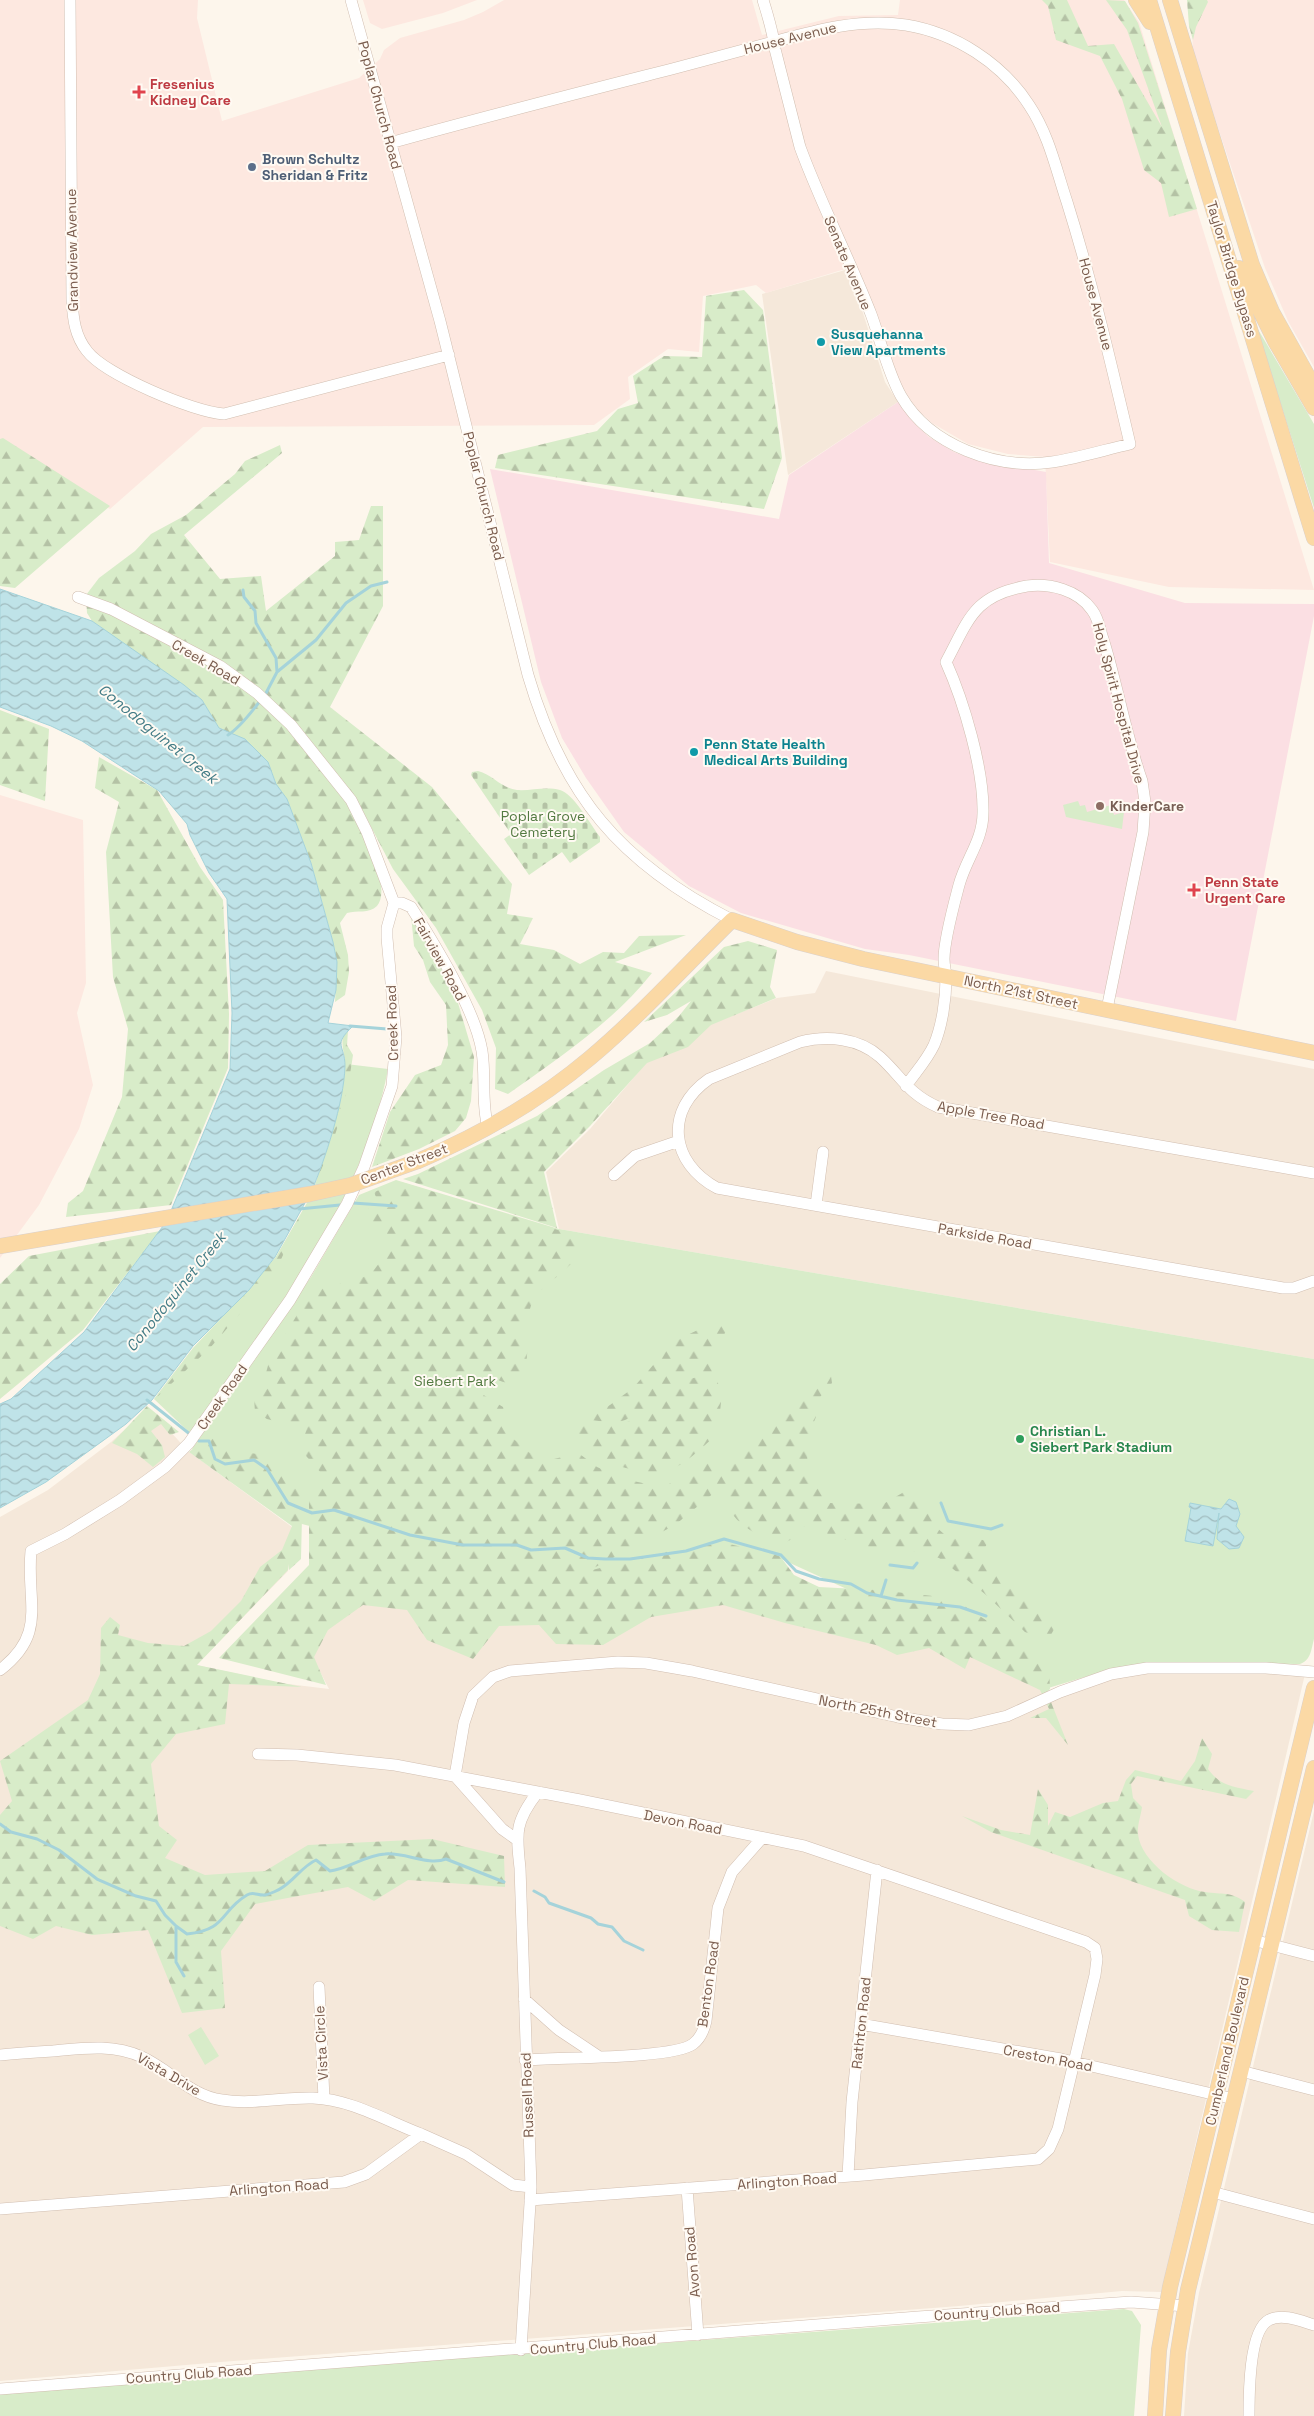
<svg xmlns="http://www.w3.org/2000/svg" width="1314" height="2416" viewBox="0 0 1314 2416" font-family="'Space Grotesk',sans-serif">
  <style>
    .residential { fill: #f5e8da }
    .commercial { fill: #fde8e0 }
    .medical { fill: #fbdfe3 }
    .green { fill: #d8ecc9 }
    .forest { fill: url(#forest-firs) }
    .cemetery { fill: url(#cemetery-stones) }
    .water { fill: url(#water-waves); stroke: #a5d3da }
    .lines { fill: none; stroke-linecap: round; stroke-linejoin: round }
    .stream { stroke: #a5d3da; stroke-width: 3 }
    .minor-casing { stroke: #d1beb0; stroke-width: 12 }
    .major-casing { stroke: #dad1cd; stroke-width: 16 }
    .minor { stroke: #fff; stroke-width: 11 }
    .major { stroke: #fbd9a5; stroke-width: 15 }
    .major-bridge-casing { stroke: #dad1cd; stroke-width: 16; stroke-linecap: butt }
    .major-bridge { stroke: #fbd9a5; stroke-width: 15 }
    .health-dot { fill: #e0444e; stroke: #fffaf3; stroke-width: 2 }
    .service-dot { fill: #5c6f8a; stroke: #fffaf3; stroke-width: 2 }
    .culture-dot { fill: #0f9aa8; stroke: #fffaf3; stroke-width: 2 }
    .education-dot { fill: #8d6e63; stroke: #fffaf3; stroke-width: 2 }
    .leisure-dot { fill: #2e9e5b; stroke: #fffaf3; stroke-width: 2 }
    .labels { text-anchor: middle; stroke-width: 4; stroke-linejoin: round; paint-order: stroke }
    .street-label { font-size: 14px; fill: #7a5c4d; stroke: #fffaf3 }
    .health-label { font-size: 14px; font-weight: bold; fill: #be3a42; stroke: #fffaf3; text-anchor: start }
    .service-label { font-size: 14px; font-weight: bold; fill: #4e5e75; stroke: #fffaf3; text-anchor: start }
    .culture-label { font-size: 14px; font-weight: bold; fill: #0d838f; stroke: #fffaf3; text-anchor: start }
    .education-label { font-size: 14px; font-weight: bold; fill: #785e54; stroke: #fffaf3; text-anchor: start }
    .park-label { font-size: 14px; fill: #537a41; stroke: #fffaf3 }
    .leisure-label { font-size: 14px; font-weight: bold; fill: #27864d; stroke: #fffaf3; text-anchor: start }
    .water-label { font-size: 15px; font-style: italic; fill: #437c86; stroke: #fffaf3 }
  </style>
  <defs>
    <pattern id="forest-firs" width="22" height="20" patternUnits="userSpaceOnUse" patternTransform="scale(1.25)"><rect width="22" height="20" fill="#d8ecc9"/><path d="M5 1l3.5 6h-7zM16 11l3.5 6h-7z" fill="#b4c2a5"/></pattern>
    <pattern id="cemetery-stones" width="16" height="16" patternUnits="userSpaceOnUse" patternTransform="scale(1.25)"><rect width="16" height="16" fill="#d8ecc9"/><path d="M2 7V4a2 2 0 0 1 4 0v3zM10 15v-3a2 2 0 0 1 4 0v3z" fill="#b4c2a5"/></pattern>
    <pattern id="water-waves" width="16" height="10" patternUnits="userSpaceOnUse" patternTransform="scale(1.25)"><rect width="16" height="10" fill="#bfe3e8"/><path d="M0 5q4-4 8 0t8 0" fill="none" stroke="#a0bbbe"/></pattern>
  </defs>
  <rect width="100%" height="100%" fill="#fdf6ec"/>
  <path class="residential" d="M845,270l17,40 23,72 13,20 -110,73 -26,-181z
    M826,971l488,98v290l-755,-130 -13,-57 44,-43 57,-67 62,-37 68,-27 38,-5z
    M149,1408l39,43 104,76 -4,44 -92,94 84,18 49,6 -17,-33 16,-30 38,-27 135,22 151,-9 71,-12 294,65 35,33 61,-20 38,-5 154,1 -144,618 -39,-1 -163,15 -738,56 -221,19v-864l48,-27 63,-48z
    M1314,1811v605h-130l4,-63 11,-60z"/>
  <path class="commercial" d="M0,0h198l-1,18 25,103 137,-43 21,-19 4,-9 16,-12 64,-18 19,-8 21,-12h248l10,35 77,-19 59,-1 2,-15h224l15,22 175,568 -145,-3 -119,-25 -5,-105 -37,-3 -40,-10 -36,-21 -13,-12 -12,-16 -9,-18 -43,-111 -89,27 -10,-8 -53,11 -4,56 -31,-3 -40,28 2,22 -36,26 -391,2 -93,82 -110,-70z
    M363,0h114l-34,13 -61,16 -12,-6z
    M1191,0h123v367l-26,-46 -23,-53 -72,-215z
    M0,795l83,25 3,163 -9,30 16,72 -14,44 -40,76 -39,53z"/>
  <path class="medical" d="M898,402l17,22 14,13 25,15 16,6 76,14 3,91 136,40 129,1v12l-78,405 -327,-66 -44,-6 -124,-36 -52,-27 -65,-54 -38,-54 -24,-40 -21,-56 -51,-213 289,50 10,-44z"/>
  <path class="green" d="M1256,326l58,98v84z
    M1078,801l2,5 5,-1 2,7 24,-7 3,10 10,-3 -2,17 -56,-12 -3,-12z
    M346,1064l42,5c-26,137 -119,253 -197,365l-37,-35 39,-51 55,-58 28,-33 36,-63 5,-15 16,-50z
    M396,1180l163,49 755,130v280c-3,11 -3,21 -14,25l-148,-1 -41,6 -66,20 -183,-93 -83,-38 -166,26 -177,-25 -134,-35 -110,-75 119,-172 48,-82z
    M201,2027l18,29 -14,9 -17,-30z
    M1124,2309l8,2 9,14 -7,91h-1134v-24z"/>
  <path class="forest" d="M1042,0h25l21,46 26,-2 48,83 -35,-97 -21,-30 19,1 13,22 59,186 -28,8 -8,-34 -17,-13 -22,-71 -22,-43 -44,-16 -8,-34z
    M1187,0h20l1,2 -12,25 -3,13 -4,-14z
    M744,290l19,20 19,148 -18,51 -269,-41 3,-13 99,-24 21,-22 20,-6 -5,-27 31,-20 38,1 4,-61z
    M3,438l107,68 -95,82 -15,-2v-147z
    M280,445l2,8 -98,82 36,44 41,-3 5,35 69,-55v-14l24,-2 12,-34h12v100l-53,101 102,80 80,97 -5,30 26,4 -13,26 34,6 26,14 23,-12 21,1 15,-17 47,-1 -71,27 37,11c-39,49 -93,85 -144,121l-13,-5 1,-41 -14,-38 -46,-82 -43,-59 -37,-71 -8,3c9,22 46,85 29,105 -8,8 -20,4 -30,7l-7,10 8,32 1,17 -4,23 -10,7 2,-40 -4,-20 -22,-79 -24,-64 -11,-15 -8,-22 -49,-34 -17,-28 -110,-79 -5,-8 -1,-18 13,-17 36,-27 16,-17 35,-19 49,-41 10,-13z
    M0,710l49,19 -4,72 -45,-16z
    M99,757l58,33 43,77 23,33 6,114 -1,54 -57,137 -105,12 2,-14 15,-12 39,-94 6,-68 -15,-52 -7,-125 13,-50 -24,-14z
    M411,915l16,25 31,63 16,54 -3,44 -5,17 -11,13 -36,18 -47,18 18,-55 25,-37 26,-10 7,-20 -2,-40 -16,-23 -7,-22 -9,-14z
    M748,941l29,9 -7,37 6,11 -65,27 -23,22 -41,16 -57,63 -46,46 13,56 -154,-49 15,-5 119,-58 67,-46 46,-27 29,-27 12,-15 -24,14 -23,7 80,-75z
    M348,1031l-1,14 6,10c-7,48 -15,79 -36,124 11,-32 30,-81 28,-114 0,-12 -4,-17 -2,-30z
    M401,1182l157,48c6,1 19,1 23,5 18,13 -35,49 -43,58 -10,11 -8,26 -16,39l6,12 -3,34 -7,7c-14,-1 -24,-7 -37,-11l-3,7 4,13 21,13 6,28 21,18 16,8 16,-4 11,-8 24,18 27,12 37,8 13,-5 33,-19 23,-2 72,-58c5,-12 15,-26 29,-27l1,7 -16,19v15l-8,19 -1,37 24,14 -2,16 54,1 21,-12 18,4 14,31 8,7 45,7 -5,8 -16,3 31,20 37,38 19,5 2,9 -9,16 -23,-8 -40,-38 -46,-36 -26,-7 -44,-4 -66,-21 -13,14 -10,6c-31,-16 -50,-22 -59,-59l-46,38 -87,46 94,-23 43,-5 55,13 14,19 25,12 57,3 76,8 92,60 5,12 1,19 -3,3 21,53 -22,-27h-16l19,-9 -9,-19 -70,-33 -5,12 -36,-21 -32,7 -21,-10 -91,-22 -62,-18 -72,12 -48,28 -47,-1 -17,-19 -40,1 -26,33 -46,-19 -20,-30 -44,-5 -35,25 -14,27 12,28 -107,-27 90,-93v-68l19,-16 -28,-32 8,-24 -13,9 -12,-11 -16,-4 -12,-7 -1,-14 10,-18 5,-18 44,-74h13l44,-13 17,-22v-22c-12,1 -19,-2 -25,-13l7,-10 29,-1 -20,-5 -4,-10z
    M305,1207l-27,59 -1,11 -12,8 -55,63 -54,50 61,-74 59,-67z
    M160,1231l-77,99 -83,69v-115l29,-28z
    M723,1318l4,2c3,15 -10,20 -15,32 -2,7 0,13 0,20h-14l-14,5 -28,28 -31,15 -10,3 -24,-3 1,-5 18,-10 23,-17 36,-41 12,-9z
    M705,1375l8,2c15,12 5,43 2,59 -15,13 -34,33 -54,37 -18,3 -68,-13 -78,-27 -5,-7 -7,-14 -7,-22l40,2 11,-4 31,-13 28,-29z
    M147,1406l32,26 -9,3 -9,-11 -10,7 11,14 3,12 -12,10 -16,-13 -25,-11z
    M206,1438h6l18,13 29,3 28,20 16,1 -2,84 -12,11v-6l-1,6 -91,95 105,22 -73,-3 -4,40 -49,10 -25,30 8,62 18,14 -12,18 40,17 60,-4 43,-26 124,-6 72,17 1,31 -97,-7 -34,21 -26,-14 -93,17 -34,47 4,57 -43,5 -34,-83 -56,5 -36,-9 -23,13 -33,-13v-111l12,-14 -12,-40 88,-61 12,-26 1,-46 9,-11 10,8 -2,10 30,8 36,3 27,-15 30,-30 19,-34 22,-17 10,-24 -103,-74z
    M1202,1738l10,16 -4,15c12,17 26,18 46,22l-8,8 -109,-23 -6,8 2,14 9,9c-1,8 -5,19 -4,27 3,28 42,55 67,58 18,3 25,-1 40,10l-6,30 -27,-2 -23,-14 -4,-16 -194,-68 -29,-16 39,14 29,5 8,-46 10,16v21l7,-14 15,5 33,-14 15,-2 8,-21 9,-10 46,11 14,-20z"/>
  <path class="cemetery" d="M478,771c15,4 23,17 39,19 14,1 29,-4 43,0 13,3 31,35 40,47v5l-30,21 -8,-11 -33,23 -25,-36 7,-5 -40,-59 1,-3z"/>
  <path class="water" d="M0,589l92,32 92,64 18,15 17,28 26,11 23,23 8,22 11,15 24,64 22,79 4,20 -1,28 -8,33 25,3c-21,20 -8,18 -8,40 -1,37 -20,93 -34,127l-143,25 62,-149 2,-56 -5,-114 -18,-26 -19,-38 -3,-11 -28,-33 -77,-50 -31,-15 -51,-19z
    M310,1194l-35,63 -26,33 -56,56 -41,54 -26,24 -80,58 -46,26v-104l11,-5 73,-67 82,-110z
    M1229,1499l7,3 4,12 -4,12 8,11 -5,11 -10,1 -12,-10 2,-26 -6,33 -28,-5 6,-33 -2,-1 1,-4 31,6z"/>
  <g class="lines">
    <path class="stream" d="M243,590l1,7 11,14 1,12 20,35 1,14
      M265,695l12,-23 39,-32 30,-37 25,-17 16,-4
      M228,735c13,-8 23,-23 33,-35
      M350,1026l37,3
      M353,1203l43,3
      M299,1209l41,-4
      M147,1400l44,35
      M196,1439l3,2h10l6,18 10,5 29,-4 13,9 21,34 24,10 22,-3 76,25 53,10h54l14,5 34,-2 23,10 17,1h25l56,-8 38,-12 57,16 15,16 23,8 32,5 16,9 30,7 63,7 26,9
      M941,1503l7,18 43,8 11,-4
      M890,1565l23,3 4,-5
      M881,1596l5,-16
      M0,1824l11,8 26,7 22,11 38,29 39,17 20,5 9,14 11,11v36l8,14
      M534,1891l11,6 4,6 42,15 7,6 14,3 12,14 19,9
      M176,1926l11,8c40,-4 33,-23 60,-39 7,-4 11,1 18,0 5,-1 14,-5 18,-8 12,-8 20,-21 33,-27l14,11c19,-2 35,-16 55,-17 20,-2 43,12 61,5l58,23"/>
    <defs>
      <path id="minor" d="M70,0l2,300c1,19 3,36 15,51 18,24 107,61 137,63l225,-59
        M351,0l89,321 88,354c35,120 92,188 204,245
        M390,143c93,-26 188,-50 282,-74 34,-9 67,-18 101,-27 44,-12 87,-24 133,-17 49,8 96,38 123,80 20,30 27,64 38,97 25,80 44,161 63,242 -26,6 -51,14 -78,18 -55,8 -122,-16 -151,-66 -14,-25 -20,-55 -30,-82 -22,-56 -50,-110 -71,-167l-25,-98c-2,-17 -7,-33 -12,-49
        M394,903h8l9,4c24,38 64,102 71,144 4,26 -1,51 6,77
        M906,1086c9,-13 21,-26 28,-41 8,-19 12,-46 12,-67 0,-6 -2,-12 -2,-19 0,-19 10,-55 15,-74 7,-26 24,-45 24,-72 1,-43 -19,-111 -37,-151 23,-43 28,-67 81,-76 23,-3 51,4 65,24 7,9 8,21 12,32 14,46 22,94 38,139l3,21 -2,30 -36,177
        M1314,1173l-376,-66c-30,-13 -36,-30 -58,-50 -21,-19 -53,-22 -80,-15l-91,37c-45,31 -39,84 8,109l566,100h11l20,-7
        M614,1175l21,-19 44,-15
        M816,1205l7,-53
        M0,1670c48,-37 26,-67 31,-119l34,-17 55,-34 45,-33 24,-24 101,-143 57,-96 17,-37 28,-81 4,-49 -9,-99v-10l7,-25 -27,-71 -16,-32 -60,-75 -34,-32 -37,-27 -109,-57 -33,-12
        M258,1754l39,1 98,10 185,35 224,46 262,89 20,7 9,6 2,11 -2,16 -37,154 -9,20 -11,10 -174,16 -334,25
        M516,1839l-14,-10 -47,-53 9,-53 9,-27 20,-19 17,-6 108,-9 28,1 46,8 206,46 44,7 27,1 38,-9 53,-24 51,-18 36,-6h119l48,4
        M1253,1940l61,16
        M319,1987l5,112
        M524,1999l35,31 39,26
        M860,2024l201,35 173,40
        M0,2055c18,-2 35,-3 53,-4 32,-3 60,-7 89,6 28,13 49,39 80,43 30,5 61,-3 91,-2 37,1 74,23 108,36
        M525,2060c32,-3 148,-1 168,-16 8,-6 11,-14 13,-23l12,-113 14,-36 30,-34
        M1241,2071l73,19
        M848,2176l4,-74 25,-232
        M687,2188l11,147
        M1212,2192l102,27
        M0,2209l344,-27 22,-8 55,-40 45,20 47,31 18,2
        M521,2350l10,-163 -11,-319c-4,-35 -5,-47 18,-76
        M0,2389l918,-72 213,-15 55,4
        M1249,2416c0,-20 0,-86 20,-96 13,-7 32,1 45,5"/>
      <path id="major" d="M1136,0l14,22
        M1149,0l165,538
        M1170,0l82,265 20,47 42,75
        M1239,268l36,73 39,67
        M418,1161c62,-26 121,-60 172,-103 50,-42 95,-92 142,-138l65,22 66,17 451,94
        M0,1246l130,-22
        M1155,2416l4,-66 11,-63 144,-599
        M1173,2416l5,-64 10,-62 126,-522"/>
    </defs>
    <use href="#minor" class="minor-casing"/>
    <use href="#major" class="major-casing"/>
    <use href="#minor" class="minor"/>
    <use href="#major" class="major"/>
    <defs>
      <path id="major-bridge" d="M130,1224l180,-30 41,-9 67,-24"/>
    </defs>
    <use href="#major-bridge" class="major-bridge-casing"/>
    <use href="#major-bridge" class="major-bridge"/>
  </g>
  <g class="health-dot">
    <path d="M136.5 84.5h5v5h5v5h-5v5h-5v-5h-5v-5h5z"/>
    <path d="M1191.5 882.5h5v5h5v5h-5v5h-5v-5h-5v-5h5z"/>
  </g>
  <circle class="service-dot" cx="252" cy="167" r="5"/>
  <g class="culture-dot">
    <circle cx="821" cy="342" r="5"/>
    <circle cx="694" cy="752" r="5"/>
  </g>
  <circle class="education-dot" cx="1100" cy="806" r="5"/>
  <circle class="leisure-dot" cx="1020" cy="1439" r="5"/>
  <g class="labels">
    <g class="street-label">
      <text transform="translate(790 38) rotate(-14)" y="5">House Avenue</text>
      <text transform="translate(380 105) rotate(75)" y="5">Poplar Church Road</text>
      <text transform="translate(72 250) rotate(-91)" y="5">Grandview Avenue</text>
      <text transform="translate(848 263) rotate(67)" y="5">Senate Avenue</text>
      <text transform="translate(1232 269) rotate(73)" y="5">Taylor Bridge Bypass</text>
      <text transform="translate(1096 304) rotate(75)" y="5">House Avenue</text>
      <text transform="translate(484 496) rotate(76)" y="5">Poplar Church Road</text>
      <text transform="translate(206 662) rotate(30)" y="5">Creek Road</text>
      <text transform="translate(1119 703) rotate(75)" y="5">Holy Spirit Hospital Drive</text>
      <text transform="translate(440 959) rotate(61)" y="5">Fairview Road</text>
      <text transform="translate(1021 992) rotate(12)" y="5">North 21st Street</text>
      <text transform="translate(392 1023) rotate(-92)" y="5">Creek Road</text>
      <text transform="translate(991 1115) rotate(10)" y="5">Apple Tree Road</text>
      <text transform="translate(404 1164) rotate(-21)" y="5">Center Street</text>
      <text transform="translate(985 1236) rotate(10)" y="5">Parkside Road</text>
      <text transform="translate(222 1397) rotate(-55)" y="5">Creek Road</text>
      <text transform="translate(878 1711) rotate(11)" y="5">North 25th Street</text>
      <text transform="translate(683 1822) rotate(11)" y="5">Devon Road</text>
      <text transform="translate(708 1984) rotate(-82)" y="5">Benton Road</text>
      <text transform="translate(861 2023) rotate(-84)" y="5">Rathton Road</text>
      <text transform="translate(321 2043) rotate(-93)" y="5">Vista Circle</text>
      <text transform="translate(1227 2051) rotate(-77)" y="5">Cumberland Boulevard</text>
      <text transform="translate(1048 2058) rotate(11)" y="5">Creston Road</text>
      <text transform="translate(169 2074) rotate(30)" y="5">Vista Drive</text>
      <text transform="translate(527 2095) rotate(-92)" y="5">Russell Road</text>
      <text transform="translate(787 2181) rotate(-4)" y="5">Arlington Road</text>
      <text transform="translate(279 2187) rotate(-4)" y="5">Arlington Road</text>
      <text transform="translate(692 2262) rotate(-95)" y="5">Avon Road</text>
      <text transform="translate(997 2311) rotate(-4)" y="5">Country Club Road</text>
      <text transform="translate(593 2344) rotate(-5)" y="5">Country Club Road</text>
      <text transform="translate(189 2374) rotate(-4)" y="5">Country Club Road</text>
    </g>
    <g class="health-label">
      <text x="150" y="89">Fresenius<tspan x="150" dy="16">Kidney Care</tspan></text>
      <text x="1205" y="887">Penn State<tspan x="1205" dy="16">Urgent Care</tspan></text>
    </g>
    <g class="service-label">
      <text x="262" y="164">Brown Schultz<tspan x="262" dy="16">Sheridan &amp; Fritz</tspan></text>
    </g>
    <g class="culture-label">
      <text x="831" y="339">Susquehanna<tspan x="831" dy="16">View Apartments</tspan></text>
      <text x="704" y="749">Penn State Health<tspan x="704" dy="16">Medical Arts Building</tspan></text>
    </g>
    <g class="education-label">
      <text x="1110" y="811">KinderCare</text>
    </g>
    <g class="park-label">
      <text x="543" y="821">Poplar Grove<tspan x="543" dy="16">Cemetery</tspan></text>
      <text x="455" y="1386">Siebert Park</text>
    </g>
    <g class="leisure-label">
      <text x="1030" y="1436">Christian L.<tspan x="1030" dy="16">Siebert Park Stadium</tspan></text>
    </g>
    <g class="water-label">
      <text transform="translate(158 734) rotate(39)" y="5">Conodoguinet Creek</text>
      <text transform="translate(176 1292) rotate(-51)" y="5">Conodoguinet Creek</text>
    </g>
  </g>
</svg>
